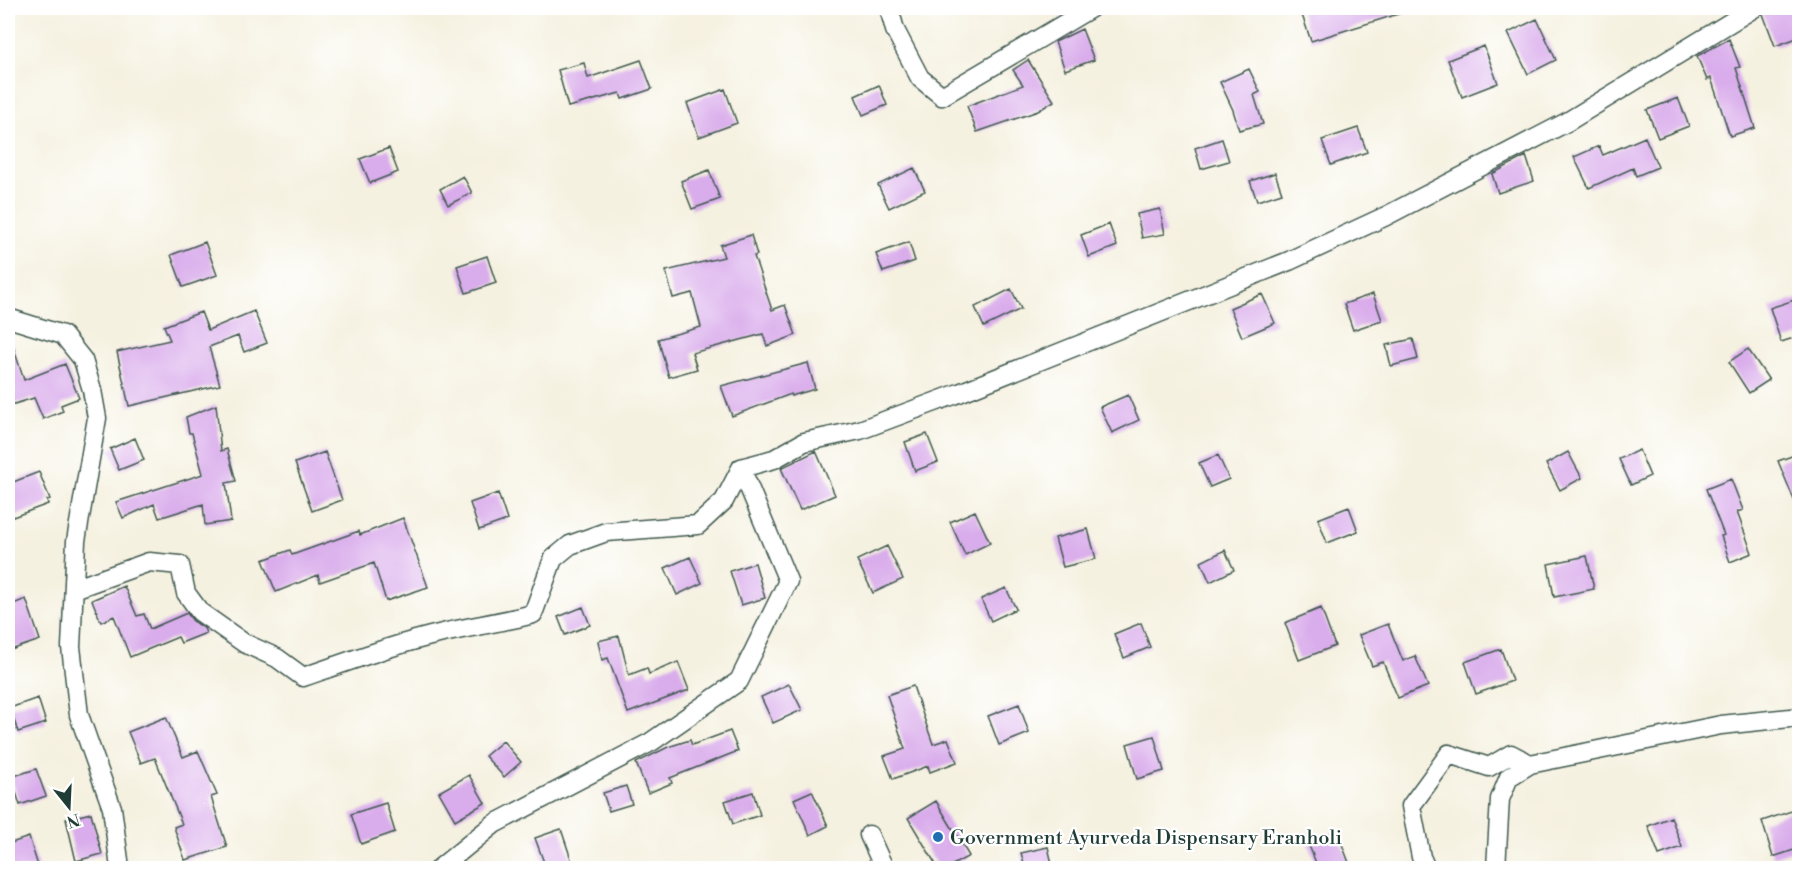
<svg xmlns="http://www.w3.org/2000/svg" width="1807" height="876" viewBox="0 0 1807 876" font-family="'Libre Bodoni',serif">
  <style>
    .building { fill: #d9aceb }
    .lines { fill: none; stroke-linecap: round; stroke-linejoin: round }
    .minor-casing { stroke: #3f584e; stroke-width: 21 }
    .minor { stroke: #fff; stroke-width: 18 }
    .poi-dot { fill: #1f6fb2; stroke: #fff; stroke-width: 2 }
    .labels { text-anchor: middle; stroke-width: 4.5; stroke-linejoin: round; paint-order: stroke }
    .poi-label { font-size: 20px; fill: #1f3d34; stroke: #fff; text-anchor: start }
  </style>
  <rect width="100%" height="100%" fill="#fff"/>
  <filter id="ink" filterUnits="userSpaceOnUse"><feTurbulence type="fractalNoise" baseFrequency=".0167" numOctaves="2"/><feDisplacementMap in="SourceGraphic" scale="12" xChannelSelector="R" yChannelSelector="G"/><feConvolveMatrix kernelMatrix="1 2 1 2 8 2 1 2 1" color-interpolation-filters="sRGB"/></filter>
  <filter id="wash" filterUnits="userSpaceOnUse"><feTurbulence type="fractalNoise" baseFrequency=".008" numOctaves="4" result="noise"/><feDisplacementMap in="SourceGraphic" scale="24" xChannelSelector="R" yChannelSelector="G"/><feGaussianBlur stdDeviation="1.35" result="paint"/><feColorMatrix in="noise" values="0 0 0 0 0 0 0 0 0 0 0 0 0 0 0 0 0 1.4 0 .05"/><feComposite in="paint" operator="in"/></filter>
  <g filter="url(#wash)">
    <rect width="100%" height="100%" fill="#f5f1e0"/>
    <g id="blocks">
      <path class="building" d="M1315,8h93v3l-97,30 -10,-29z
        M1773,8h27v29l-25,9 -12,-32 2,-4z
        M1537,19l19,41 -28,14 -20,-41z
        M1082,29l12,31 -29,10 -10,-28z
        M1729,39l11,28 -4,1 19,60 -25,8 -19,-58 -4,2 -10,-24z
        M1484,46l14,37 -36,14 -14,-37z
        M641,60l11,29 -30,10 -2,-6 -52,14 -10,-37 26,-7 4,15z
        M1028,60l26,41 -16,10 -61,21 -10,-26 56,-21 -10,-15z
        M1249,69l11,23 -6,3 9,29 -24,6 -6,-20 -13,-28z
        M879,85l8,20 -24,10 -8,-19z
        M725,89l12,34 -38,14 -12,-34z
        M1678,98l11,28 -31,12 -11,-28z
        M1358,128l9,24 -36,13 -9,-25z
        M1645,137l13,30 -22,9 -3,-8 -44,20 -15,-31 25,-11 4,9z
        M1222,139l7,22 -28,8 -6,-21z
        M389,148l9,24 -28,11 -10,-24z
        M1526,156l8,25 -36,12 -6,-19z
        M914,168l11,23 -36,17 -11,-23z
        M709,170l11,29 -28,10 -11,-28z
        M1275,173l7,20 -25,8 -7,-20z
        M463,176l9,17 -24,12 -8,-16z
        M1160,209l5,25 -23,4 -5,-24z
        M1109,224l8,22 -28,11 -8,-22z
        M751,235l6,20 -3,1 18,54 13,-5 11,30 -29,11 -4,-12 -71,19 5,16 -28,8 -11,-38 43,-12 -9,-34 -19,5 -7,-27 58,-14 -4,-12z
        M205,242l12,33 -34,12 -12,-32z
        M909,242l6,19 -32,11 -7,-18z
        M487,256l9,27 -30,10 -9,-27z
        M1011,289l10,20 -37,18 -9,-20z
        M1262,294l13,29 -33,14 -12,-29z
        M1373,294l9,26 -29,10 -9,-26z
        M1800,298v38l-19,6 -11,-34z
        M254,311l13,32 -23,9 -6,-16 -29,11 11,38 -91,21 -12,-54 53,-12 -6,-14 37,-14 7,18z
        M1413,339l5,20 -27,7 -5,-21z
        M11,340l13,40 41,-16 14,34 -18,7 2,6 -20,8 -9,-21 -26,8v-65z
        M1748,349l21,31 -20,13 -20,-31z
        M808,363l7,26 -24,7v-2l-59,22 -11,-30z
        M1128,395l11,25 -27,13 -12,-26z
        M216,405l5,46 6,-2 9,32 -10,2 5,38 -26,4 -2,-21 -44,14 -5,-14 -31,14 -7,-16 87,-28 -11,-41h-3l-3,-16z
        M927,434l11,28 -23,9 -10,-29z
        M135,438l9,22 -25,10 -9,-21z
        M1639,450l11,26 -19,9 -12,-26z
        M816,451l19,44 -35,15 -19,-42z
        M325,452l17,48 -30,11 -17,-48z
        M1568,452l14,26 -22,12 -14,-26z
        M1800,453v59h-1l-21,-51z
        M1218,455l11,24 -19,8 -11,-24z
        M39,472l11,27 -3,1 1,4 -35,13 -5,-14v-19z
        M1731,479l12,31 -6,2 15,41 -22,9 -9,-26 3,-1 -18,-46z
        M498,493l9,27 -28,10 -9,-27z
        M1349,507l9,24 -31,12 -9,-24z
        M975,511l15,32 -25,12 -15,-33z
        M403,518l25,69 -42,14 -12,-38 -54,19 -2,-7 -42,17 -13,-32 27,-10 2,5 67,-24 1,4z
        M1088,529l8,30 -33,8 -8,-29z
        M887,546l16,33 -30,14 -16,-33z
        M1225,550l9,20 -24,12 -9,-20z
        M1587,556l7,33 -40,8 -6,-33z
        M690,557l12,26 -25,12 -12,-27z
        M755,563l10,35 -24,7 -11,-34z
        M124,586l13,30 7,-2 6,15 37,-16 6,8 11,7 2,5 -25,10 -3,-6 -48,20 -16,-41 -13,6 -9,-22z
        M1006,588l10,21 -25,12 -10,-22z
        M26,599l14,41 -32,11v-45z
        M583,607l7,18 -25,10 -7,-18z
        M1321,608l14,38 -36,14 -14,-37z
        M1141,623l9,24 -26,11 -10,-24z
        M1388,624l15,37 12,-5 13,30 -30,12 -15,-36 -11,4 -13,-31z
        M619,636l10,39 18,-7 2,6 29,-12 11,28 -61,23 -20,-55 -6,2 -4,-19z
        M1501,649l11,32 -36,13 -11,-32z
        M789,684l13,26 -29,13 -12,-26z
        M913,686l20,58 15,-5 9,23 -27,10 -2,-6 -35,13 -9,-23 21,-7 -18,-54z
        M38,698l8,25 -28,9 -8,-24z
        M1019,704l10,29 -30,12 -11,-29z
        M166,717l17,40 15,-6 19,44 -6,2 16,50 -42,13 -11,-33 8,-3 -27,-66 -14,5 -13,-31z
        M730,731l8,20 -68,27 2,5 -24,10 -12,-30 32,-16 22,-7 2,5z
        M1154,736l10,35 -27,8 -10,-35z
        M503,741l18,21 -17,15 -19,-21z
        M36,769l10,27 -26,9 -9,-28z
        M469,775l16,28 -30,17 -16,-28z
        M626,786l6,18 -23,7 -6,-18z
        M812,791l16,35 -18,9 -16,-36z
        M753,792l7,23 -27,9 -8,-23z
        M936,801l33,55 -22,12h-9l-30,-50z
        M386,803l9,29 -34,12 -10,-30z
        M1800,808v40l-27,9 -11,-36z
        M91,813l11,41 -26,7 -10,-42z
        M1671,817l11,30 -23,8 -11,-29z
        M561,829l13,39h-28l-11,-30z
        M1337,831l14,37h-33l-10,-25z
        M29,837l9,29 -9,2h-21v-24z
        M1048,847l5,21h-28l-4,-15z"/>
    </g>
  </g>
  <g filter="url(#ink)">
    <use href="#blocks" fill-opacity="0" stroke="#3f584e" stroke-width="1.5"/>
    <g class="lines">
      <defs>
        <path id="minor" d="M889,8l6,22 25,48 22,18 149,-88
          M8,318l55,17 20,25 9,30 5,28 -21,123 -5,106 8,68 33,93 8,60
          M74,589l75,-27 31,3 6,28 14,19 44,31 33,15 26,19c47,-16 92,-33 140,-44 30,-7 60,-11 90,-19l20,-55 17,-14 36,-13 92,-7 26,-24 17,-33 33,-9 30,-17 56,-12 99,-37 330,-132 97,-45 181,-94 187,-114
          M869,835l15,33
          M440,868l54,-44 157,-82 88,-61 49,-100 -47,-113
          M1426,868l-5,-11 -10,-51 38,-52 40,13 22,-13 19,10
          M1496,868l4,-69 9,-22 21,-13 191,-39 79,-8"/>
      </defs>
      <use href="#minor" class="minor-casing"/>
      <use href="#minor" class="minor"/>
    </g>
  </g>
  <circle class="poi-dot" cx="938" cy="837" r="6"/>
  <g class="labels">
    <g class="poi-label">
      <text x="950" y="844">Government Ayurveda Dispensary Eranholi</text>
    </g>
  </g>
  <rect width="1807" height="876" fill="none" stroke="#fff" stroke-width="30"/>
  <g transform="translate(69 807) rotate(162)" stroke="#ffffff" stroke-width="4.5" paint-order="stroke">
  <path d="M0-4.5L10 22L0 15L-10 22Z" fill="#1f3d34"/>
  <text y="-9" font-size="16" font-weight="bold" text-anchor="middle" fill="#1f3d34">N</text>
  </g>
</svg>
